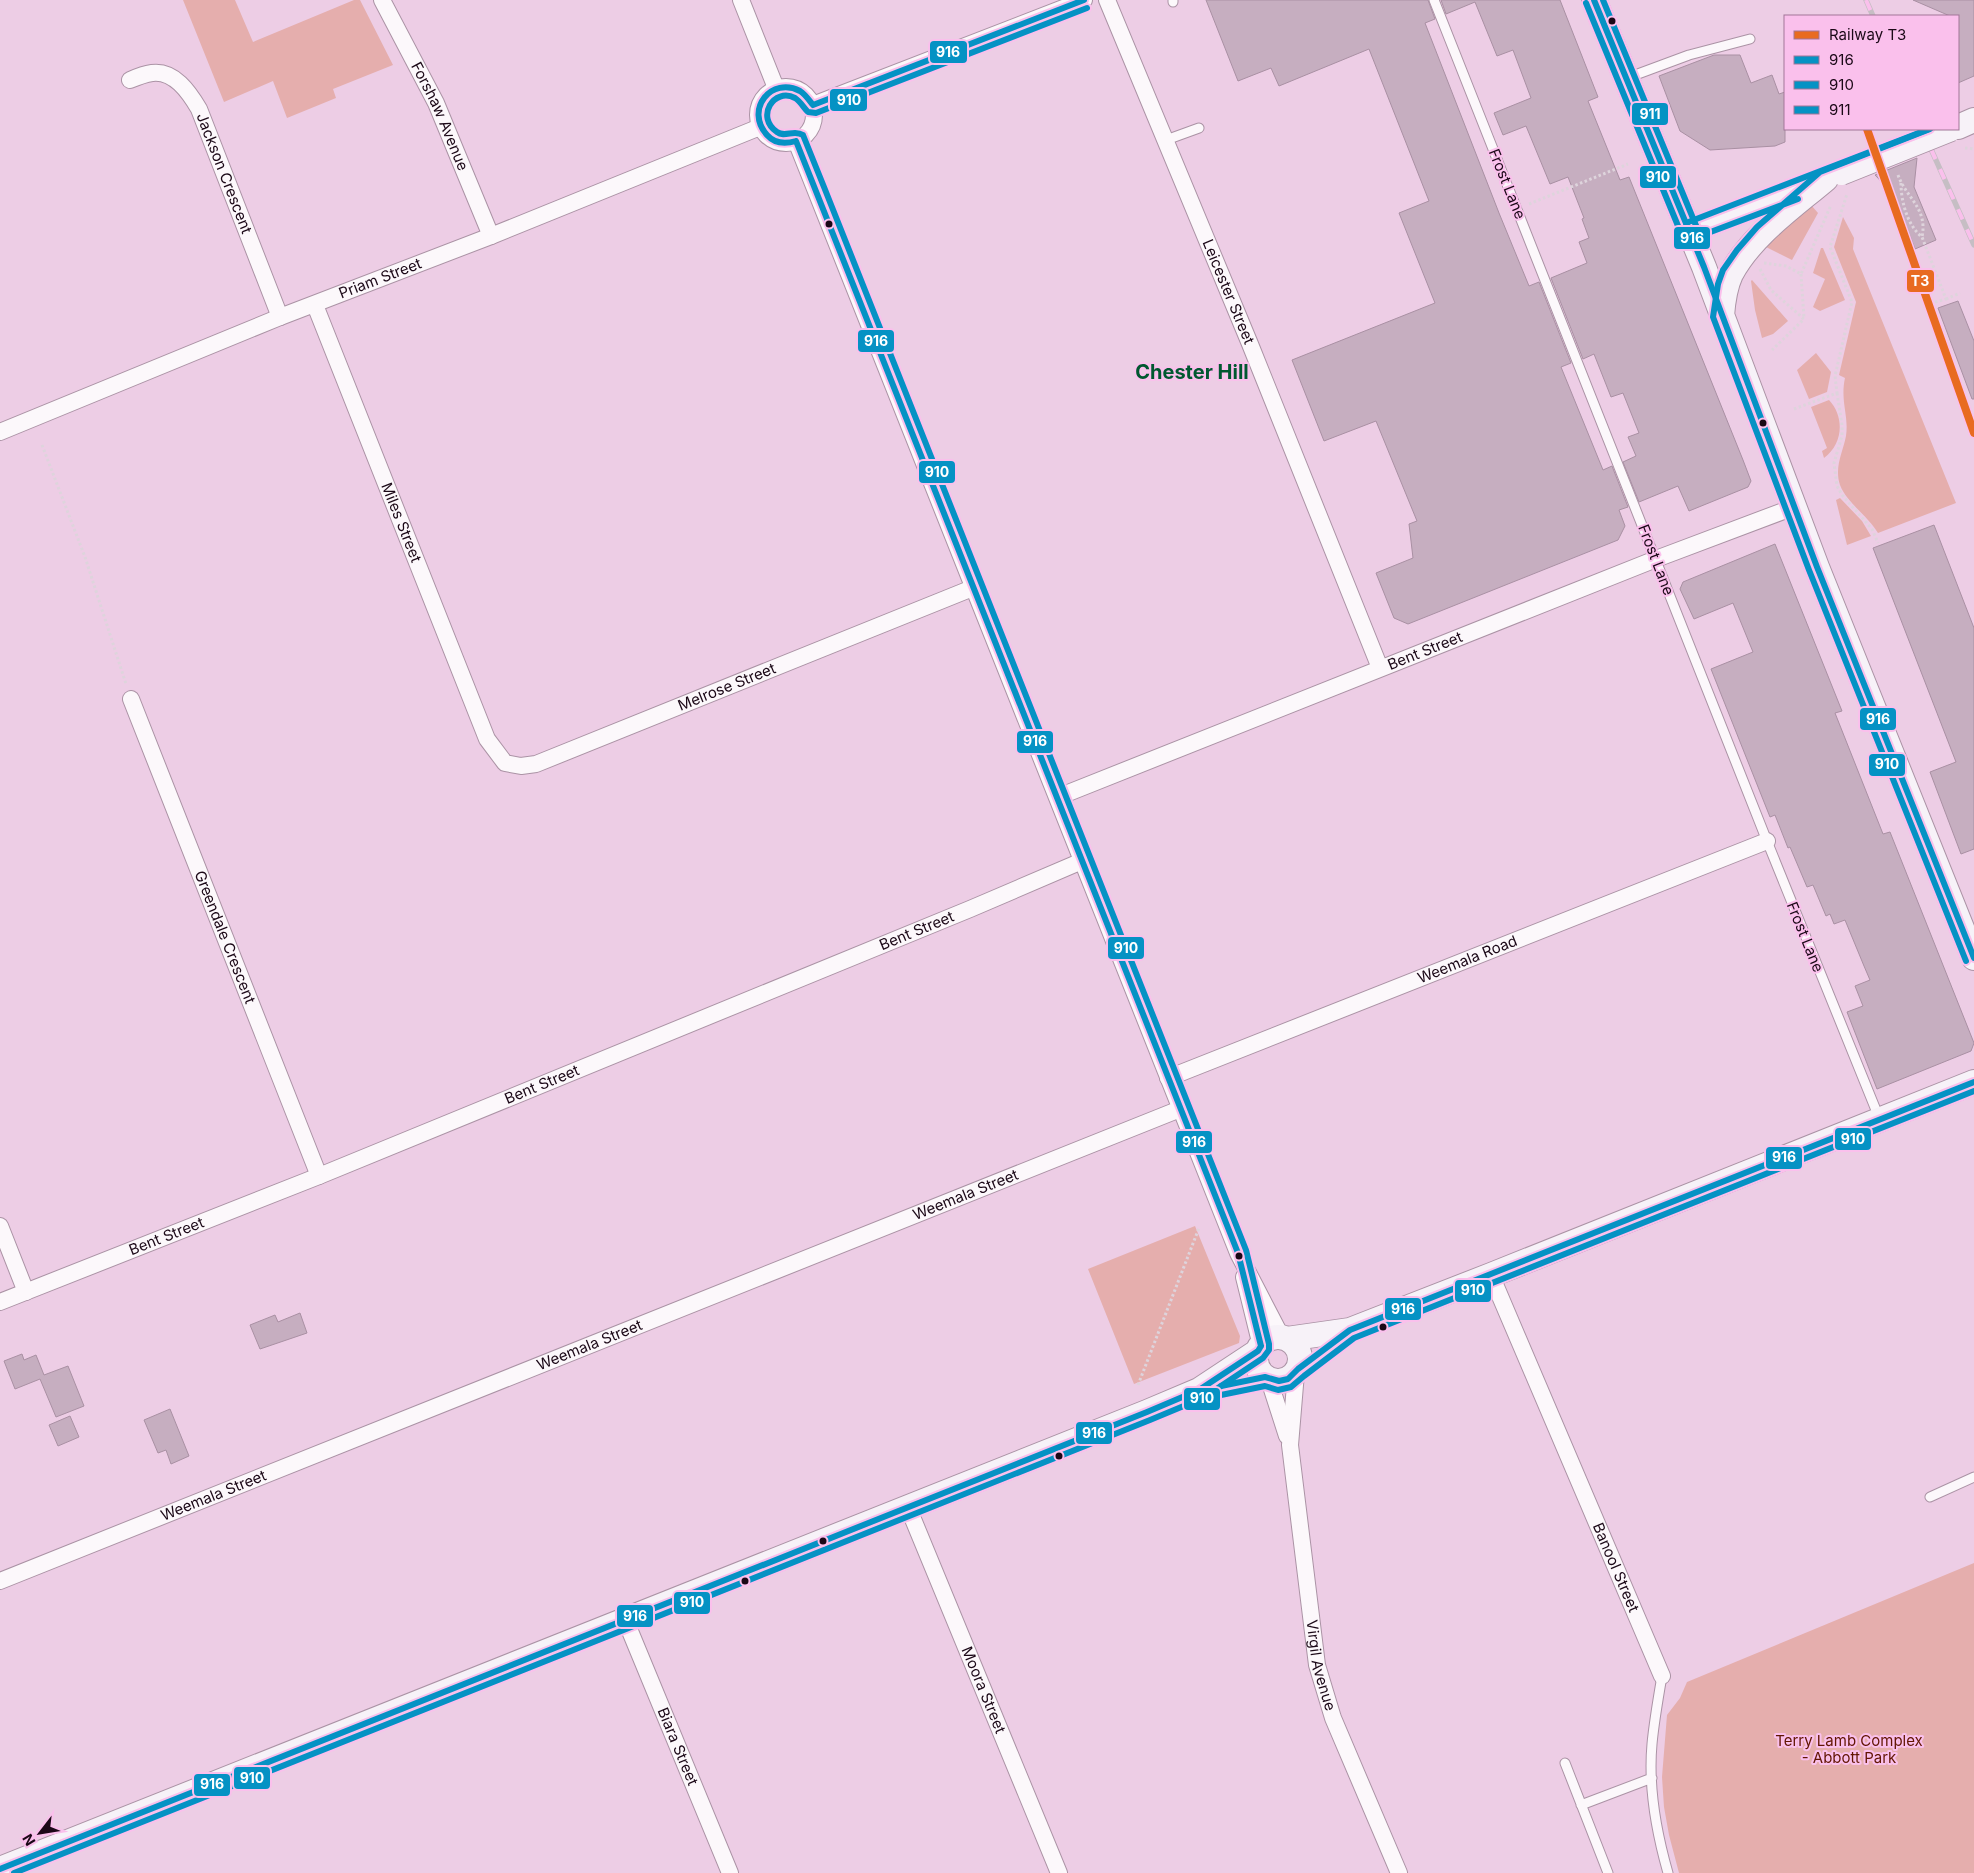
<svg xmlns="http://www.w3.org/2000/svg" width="1974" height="1873" viewBox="0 0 1974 1873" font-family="Inter,sans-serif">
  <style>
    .green { fill: #e5aead }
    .building { fill: #c6aec0; stroke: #a990a3 }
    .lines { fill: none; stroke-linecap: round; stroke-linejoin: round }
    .lane-casing { stroke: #ab93a5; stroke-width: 11 }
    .street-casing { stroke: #ab93a5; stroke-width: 18 }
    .secondary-casing { stroke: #ab93a5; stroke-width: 26 }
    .path { stroke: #ded4dc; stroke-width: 3; stroke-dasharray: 2.5 2.5; stroke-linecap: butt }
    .lane { stroke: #fcf8fb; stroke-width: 9 }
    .street { stroke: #fcf8fb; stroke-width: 16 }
    .secondary { stroke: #f7f2f8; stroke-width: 24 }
    .rail-casing { stroke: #c6bec4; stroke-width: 5.5 }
    .rail { stroke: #fac0ec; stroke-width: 4; stroke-dasharray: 11; stroke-linecap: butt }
    .secondary-bridge-casing { stroke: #ab93a5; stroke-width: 26; stroke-linecap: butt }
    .secondary-bridge { stroke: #f7f2f8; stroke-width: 24 }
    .bus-1-casing { stroke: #fac0ec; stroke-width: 10 }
    .bus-2-casing { stroke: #fac0ec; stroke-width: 10 }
    .bus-3-casing { stroke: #fac0ec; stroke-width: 10 }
    .bus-1 { stroke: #0592c4; stroke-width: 6 }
    .bus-2 { stroke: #0592c4; stroke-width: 6 }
    .bus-3 { stroke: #0592c4; stroke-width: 6 }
    .rail-1-casing { stroke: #fac0ec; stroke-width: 11 }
    .rail-1 { stroke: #e86b20; stroke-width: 8 }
    .bus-dot { fill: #1b0817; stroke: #fac0ec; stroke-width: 2 }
    .labels { text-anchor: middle; stroke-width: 4; stroke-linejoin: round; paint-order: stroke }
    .street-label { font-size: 15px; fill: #1b0817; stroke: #fac0ec }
    .park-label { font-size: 15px; fill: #611501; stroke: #fac0ec }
    .district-label { font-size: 20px; font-weight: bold; fill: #005830; stroke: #fac0ec }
    .line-badge { stroke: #fac0ec; stroke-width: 2 }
    .badge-label { font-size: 14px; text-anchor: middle; font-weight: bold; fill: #fff }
  </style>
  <rect width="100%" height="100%" fill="#edcde5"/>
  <path class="green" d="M183,0h52l18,42 101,-42h6l33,65 -60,24 3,9 -49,20 -14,-37 -49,21z
    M1811,205l7,8 -26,47 -30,-15z
    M1843,217l11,21 -1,11 103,254 -78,30c-10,-17 -31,-30 -38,-48 -6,-18 3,-33 6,-49 3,-21 -6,-35 -1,-58l-6,-3 17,-73 -22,-55z
    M1821,248h2l22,52 -25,11 -7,-4 12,-28 -12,-6z
    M1752,280l36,41 -15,13 -11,4 -7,-28 -4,-29z
    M1816,353l15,19 -4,20 -18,7 -12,-29z
    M1829,400c16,17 14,44 -5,58l-2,-7 5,-3 -16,-41z
    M1840,498l22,23 9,15 -24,9 -11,-45z
    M1195,1226l45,110 -1,7 -105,41 -46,-115z
    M1974,1563v310h-295l-10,-38 -5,-28 -2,-30 5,-62 13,-17 7,-16z"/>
  <path class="building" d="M1206,0h222l7,19 -10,4 74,190 30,73 10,-4 32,81 -10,4 42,103 9,-4 16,41 -9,3 6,16 -7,14 -210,84 -14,-6 -18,-45 37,-15 -4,-34 8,-3 -41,-100 -52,20 -32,-81 143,-57 -36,-90 30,-12 -60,-152 -90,37 -8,-18 -33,13z
    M1441,0h119l38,97 -10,4 32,79 9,-3 114,283 8,21 -3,6 -59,24 -11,-25 -39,16 -16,-40 13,-6 -8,-19 11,-4 -16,-40 -12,4 -17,-43 -11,5 -32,-81 36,-15 -8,-21 10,-4 -7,-19 2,-1 -16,-41 -18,7 -24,-58 -23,9 -9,-22 37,-15 -18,-48 -16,6 -22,-54 -29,12z
    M1913,0h61v76l-16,7v-67h-8z
    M1714,55h26l11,28 21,-8 7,19 6,-2v50l-10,4 -65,4 -30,-19 -21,-55z
    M1917,158l-3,29 22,53 -21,9 -20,-53 -20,-21z
    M1958,301l16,40v58h-2l-34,-91z
    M1934,525l40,103v221l-13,5 -31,-82 26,-10 -83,-214z
    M1775,544l67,167 -7,2 48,121 7,-2 84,211 -3,8 -94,38 -30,-77 16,-6 -8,-20 15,-6 -6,-14 -19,-46 -11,4 -4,-10 -4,2 -13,-31 -6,2 -17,-40 -2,1 -13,-33 -5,2 -59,-148 42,-17 -20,-49 -39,16 -14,-30 3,-7z
    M300,1313l7,20 -47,16 -10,-24 25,-10 3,7z
    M22,1354l2,6 12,-5 8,20 24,-9 16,40 -28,11 -16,-38 -25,10 -11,-28z
    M170,1409l19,47 -18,8 -5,-14 -8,3 -14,-33z
    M70,1416l9,21 -21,9 -9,-21z"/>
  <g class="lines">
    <defs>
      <path id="lane" d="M1173,0v2
        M1434,0l333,841 113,279
        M1627,78l62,-23 61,-16
        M1166,140l33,-12
        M1930,1497l44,-20
        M1662,1676c-4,23 -8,46 -10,68 -4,44 4,87 16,129
        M1565,1763l43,110
        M1581,1805l71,-27"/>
      <g id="street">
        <path id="s1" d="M382,0l54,103 55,133"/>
        <path d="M741,0l35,88"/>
        <path id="s2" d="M1107,0l143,344 130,324"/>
        <path id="s3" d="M130,80c7,-3 15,-6 22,-7 22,-3 37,19 47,36l81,208"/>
        <circle cx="786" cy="115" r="28"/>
        <path d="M813,105l271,-105"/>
        <path d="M796,141l442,1112 44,85"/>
        <path id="s4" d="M315,305l172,434 18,24 16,3 15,-2 439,-177"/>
        <path id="s5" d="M0,432l280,-115 211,-81 269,-109"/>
        <path id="s6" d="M131,699l188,477"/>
        <path id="s7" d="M1058,797l598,-238 138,-52"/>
        <path id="s8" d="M1168,1078l599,-237"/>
        <path d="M0,1226l26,66"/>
        <path id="s9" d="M1491,1275l171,401"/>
        <path d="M1244,1277l17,69"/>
        <path id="s10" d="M0,1302l319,-126 651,-267 112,-48"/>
        <path id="s11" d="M1296,1373l-6,72 27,220 16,53 66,155"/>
        <path d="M1269,1380l18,56"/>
        <path id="s12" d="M908,1507l151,366"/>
        <path id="s13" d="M0,1581l1180,-472"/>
        <path id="s14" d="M625,1619l105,254"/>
      </g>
      <path id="secondary" d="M1594,0l110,267 113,300 157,391
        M1958,127l16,-7
        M1689,231l122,-46
        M1722,316c1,-14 3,-29 9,-42 21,-39 62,-67 95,-95
        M1256 1359a22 22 0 1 1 44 0a22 22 0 1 1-44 0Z
        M1287,1339l63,-9 141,-55 483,-193
        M0,1869l1147,-457 52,-22 59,-39"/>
    </defs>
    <use href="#lane" class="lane-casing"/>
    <use href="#street" class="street-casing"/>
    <use href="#secondary" class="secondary-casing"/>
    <path class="path" d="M1965,148l9,1
      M1898,175c8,23 30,33 24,62
      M1901,183c0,18 6,42 21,54l24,62 -14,4
      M1529,204l99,-40
      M1764,263l22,3 15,8 30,-69
      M1760,269l11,21 33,29 -32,31
      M1801,274l3,44
      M1946,299l14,-6
      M1837,393l5,32v11l-8,27 3,23 5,9 30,34 6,14
      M1794,409l43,-16 -2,-17 17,-74 -22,-55 17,-53
      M42,445l43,112 41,127
      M1138,1385l61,-157"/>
    <use href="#lane" class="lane"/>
    <use href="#street" class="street"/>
    <use href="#secondary" class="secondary"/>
    <defs>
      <path id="rail" d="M1866,0l7,16
        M1922,129l52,116"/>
    </defs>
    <use href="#rail" class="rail-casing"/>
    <use href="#rail" class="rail"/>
    <defs>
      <path id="secondary-bridge" d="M1841,173l110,-44"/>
    </defs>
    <use href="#secondary-bridge" class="secondary-bridge-casing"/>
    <use href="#secondary-bridge" class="secondary-bridge"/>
    <defs>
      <path id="bus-1" d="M1594,0l110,267 113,300 157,391
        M813,105l271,-105
        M796,141l442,1112 23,93
        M796,141c-10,3 -21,3 -29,-6 -23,-26 5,-59 33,-44 5,3 9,9 13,14
        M1221,1386l44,-9 14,4 9,-2 10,-10 52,-39 624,-248
        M0,1869l1147,-457 52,-22 59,-39 3,-5"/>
      <path id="bus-2" d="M1586,3l97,235 9,1 106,-40
        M1930,129l-110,43 -63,55 -20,23 -14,20 -5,14 -5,33 96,253 157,391
        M1221,1395l44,-9 13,4 13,-3 13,-11 50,-38 620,-247
        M14,1873l1136,-453 53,-22 60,-40 6,-8v-6l-23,-94 -422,-1063 -21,-52c-9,-6 -18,3 -26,-3 -22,-15 -3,-45 18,-34 5,3 9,10 13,14l8,1 271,-105"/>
      <path id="bus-3" d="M1603,0l94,228
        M1686,223l243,-94"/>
    </defs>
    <use href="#bus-1" class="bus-1-casing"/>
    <use href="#bus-2" class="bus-2-casing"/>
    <use href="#bus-3" class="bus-3-casing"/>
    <use href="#bus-1" class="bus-1"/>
    <use href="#bus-2" class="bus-2"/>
    <use href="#bus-3" class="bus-3"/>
    <defs>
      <path id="rail-1" d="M1867,129l107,304"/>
    </defs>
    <use href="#rail-1" class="rail-1-casing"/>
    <use href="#rail-1" class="rail-1"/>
  </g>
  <g class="bus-dot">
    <circle cx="1612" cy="21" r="4.5"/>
    <circle cx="829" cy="224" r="4.5"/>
    <circle cx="1763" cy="423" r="4.5"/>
    <circle cx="1239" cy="1256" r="4.5"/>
    <circle cx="1383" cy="1327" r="4.5"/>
    <circle cx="1059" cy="1456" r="4.5"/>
    <circle cx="823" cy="1541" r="4.5"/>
    <circle cx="745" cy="1581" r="4.5"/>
  </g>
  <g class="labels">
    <g class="street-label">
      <text dy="5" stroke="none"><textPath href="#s1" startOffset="130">Forshaw Avenue</textPath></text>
      <text dy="5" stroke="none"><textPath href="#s3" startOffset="155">Jackson Crescent</textPath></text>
      <text transform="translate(1507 184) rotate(68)" y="5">Frost Lane</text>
      <text dy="5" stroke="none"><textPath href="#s5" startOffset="410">Priam Street</textPath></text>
      <text dy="5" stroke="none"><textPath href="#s2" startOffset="316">Leicester Street</textPath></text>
      <text dy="5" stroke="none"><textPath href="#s4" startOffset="234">Miles Street</textPath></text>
      <text transform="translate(1656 560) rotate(69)" y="5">Frost Lane</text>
      <text dy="5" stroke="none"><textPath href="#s7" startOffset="395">Bent Street</textPath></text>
      <text dy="5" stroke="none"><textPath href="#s4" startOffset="734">Melrose Street</textPath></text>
      <text dy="5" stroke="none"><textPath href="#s10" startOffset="989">Bent Street</textPath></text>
      <text dy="5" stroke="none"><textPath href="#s6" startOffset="256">Greendale Crescent</textPath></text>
      <text transform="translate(1805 937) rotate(68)" y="5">Frost Lane</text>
      <text dy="5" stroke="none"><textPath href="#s8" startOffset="322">Weemala Road</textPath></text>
      <text dy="5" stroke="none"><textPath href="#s10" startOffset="584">Bent Street</textPath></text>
      <text dy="5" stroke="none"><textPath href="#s13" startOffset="1040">Weemala Street</textPath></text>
      <text dy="5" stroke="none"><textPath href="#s10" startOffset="179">Bent Street</textPath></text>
      <text dy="5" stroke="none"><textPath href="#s13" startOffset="635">Weemala Street</textPath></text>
      <text dy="5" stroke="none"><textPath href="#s13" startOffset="230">Weemala Street</textPath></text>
      <text dy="5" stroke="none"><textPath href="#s9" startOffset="318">Banool Street</textPath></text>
      <text dy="5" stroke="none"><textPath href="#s11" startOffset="295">Virgil Avenue</textPath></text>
      <text dy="5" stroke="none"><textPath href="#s12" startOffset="198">Moora Street</textPath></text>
      <text dy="5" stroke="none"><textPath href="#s14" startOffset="138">Biara Street</textPath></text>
    </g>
    <g class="park-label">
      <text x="1849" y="1746">Terry Lamb Complex<tspan x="1849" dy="17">- Abbott Park</tspan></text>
    </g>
    <g class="district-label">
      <text x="1192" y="379">Chester Hill</text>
    </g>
  </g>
  <g class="line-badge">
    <rect x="929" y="40" width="39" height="24" rx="5" fill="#0592c4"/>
    <rect x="829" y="88" width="39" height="24" rx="5" fill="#0592c4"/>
    <rect x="1631" y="102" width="38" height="24" rx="5" fill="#0592c4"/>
    <rect x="1639" y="165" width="38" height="24" rx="5" fill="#0592c4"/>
    <rect x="1673" y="226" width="38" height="24" rx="5" fill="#0592c4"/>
    <rect x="1906" y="269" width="29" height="24" rx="5" fill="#e86b20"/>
    <rect x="857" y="329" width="38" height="24" rx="5" fill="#0592c4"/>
    <rect x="918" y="460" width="38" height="24" rx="5" fill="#0592c4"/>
    <rect x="1859" y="707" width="38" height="24" rx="5" fill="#0592c4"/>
    <rect x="1016" y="730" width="38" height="24" rx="5" fill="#0592c4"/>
    <rect x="1868" y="753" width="38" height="24" rx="5" fill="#0592c4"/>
    <rect x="1107" y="936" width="38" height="24" rx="5" fill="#0592c4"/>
    <rect x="1834" y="1127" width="38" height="24" rx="5" fill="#0592c4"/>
    <rect x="1175" y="1130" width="38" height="24" rx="5" fill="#0592c4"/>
    <rect x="1765" y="1146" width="38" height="24" rx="5" fill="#0592c4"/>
    <rect x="1454" y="1279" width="38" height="24" rx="5" fill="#0592c4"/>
    <rect x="1384" y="1297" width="38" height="24" rx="5" fill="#0592c4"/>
    <rect x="1183" y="1387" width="38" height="24" rx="5" fill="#0592c4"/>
    <rect x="1075" y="1421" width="38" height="24" rx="5" fill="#0592c4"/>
    <rect x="673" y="1591" width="38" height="24" rx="5" fill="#0592c4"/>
    <rect x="616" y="1604" width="38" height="24" rx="5" fill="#0592c4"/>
    <rect x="233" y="1766" width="38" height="24" rx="5" fill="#0592c4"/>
    <rect x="193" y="1773" width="38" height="24" rx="5" fill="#0592c4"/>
  </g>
  <g class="badge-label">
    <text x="948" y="57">916</text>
    <text x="849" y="105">910</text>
    <text x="1650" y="119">911</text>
    <text x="1658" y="182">910</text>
    <text x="1692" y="243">916</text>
    <text x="1920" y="286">T3</text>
    <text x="876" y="346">916</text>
    <text x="937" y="477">910</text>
    <text x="1878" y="724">916</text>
    <text x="1035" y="746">916</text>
    <text x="1887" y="769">910</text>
    <text x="1126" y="953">910</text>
    <text x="1853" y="1144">910</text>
    <text x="1194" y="1147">916</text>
    <text x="1784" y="1162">916</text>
    <text x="1473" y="1295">910</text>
    <text x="1403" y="1314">916</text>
    <text x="1202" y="1403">910</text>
    <text x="1094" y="1438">916</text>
    <text x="692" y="1607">910</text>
    <text x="635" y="1621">916</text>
    <text x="252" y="1783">910</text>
    <text x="212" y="1789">916</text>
  </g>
  <rect x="1784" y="15" width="175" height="115" fill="#fac0ec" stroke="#a17697"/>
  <rect x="1794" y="31" width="25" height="8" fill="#e86b20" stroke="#a17697"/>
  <text x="1829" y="40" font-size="15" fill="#1b0817">Railway T3</text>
  <rect x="1794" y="56" width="25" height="8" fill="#0592c4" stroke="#a17697"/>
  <text x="1829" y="65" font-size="15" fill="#1b0817">916</text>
  <rect x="1794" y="81" width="25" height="8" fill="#0592c4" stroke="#a17697"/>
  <text x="1829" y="90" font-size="15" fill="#1b0817">910</text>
  <rect x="1794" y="106" width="25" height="8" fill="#0592c4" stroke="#a17697"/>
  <text x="1829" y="115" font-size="15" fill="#1b0817">911</text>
  <g transform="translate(40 1833) rotate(239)" stroke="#fac0ec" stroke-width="4" paint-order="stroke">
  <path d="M0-4L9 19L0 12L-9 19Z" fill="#1b0817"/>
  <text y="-8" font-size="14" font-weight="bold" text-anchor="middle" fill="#1b0817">N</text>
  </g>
</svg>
